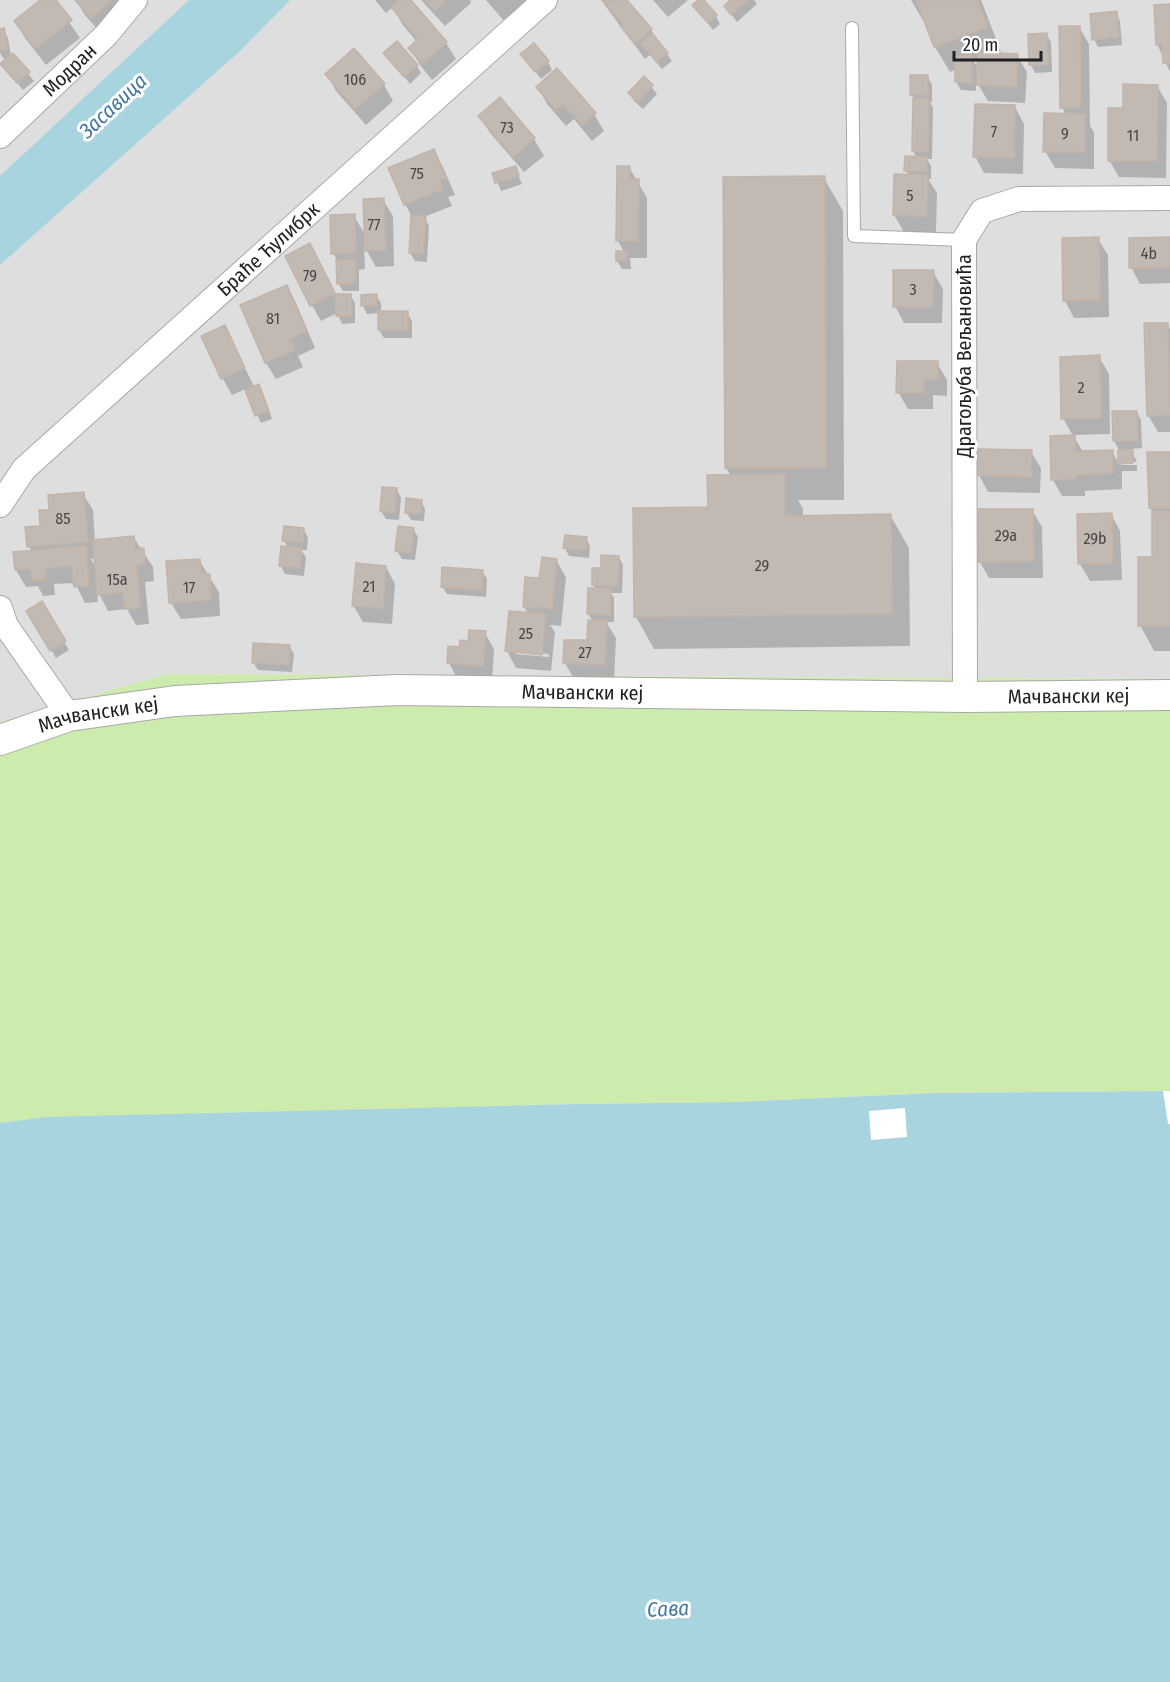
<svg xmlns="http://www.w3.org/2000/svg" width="1170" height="1682" viewBox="0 0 1170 1682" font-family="'Fira Sans Condensed',sans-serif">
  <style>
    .residential { fill: #dfdede }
    .grass { fill: #ceebae }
    .water { fill: #a8d4df }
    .pier { fill: #fff }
    .shadow { fill: #0003; fill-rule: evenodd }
    .building { fill: #c2b9b3; stroke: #c3b4a9; stroke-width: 1.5 }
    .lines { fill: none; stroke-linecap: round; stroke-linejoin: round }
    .service-casing { stroke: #a8a8a8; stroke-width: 14 }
    .minor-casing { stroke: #a8a8a8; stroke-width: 26 }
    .tertiary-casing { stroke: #a8a8a8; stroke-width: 32 }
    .service { stroke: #fff; stroke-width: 12 }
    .minor { stroke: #fff; stroke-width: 24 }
    .tertiary { stroke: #fff; stroke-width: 30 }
    .labels { text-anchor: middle; stroke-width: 6; stroke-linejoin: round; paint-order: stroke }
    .number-label { font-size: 16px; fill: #494746 }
    .street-label { font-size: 20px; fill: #212121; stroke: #fff }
    .water-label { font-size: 21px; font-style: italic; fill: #4577a2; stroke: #fff }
  </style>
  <rect width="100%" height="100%" fill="#f1eee7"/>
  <path class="residential" d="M0,0h1170v679l-1003,-5 -167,48z"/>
  <path class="grass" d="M167,674l1003,5v412l-235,2 -199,9 -157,2 -579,19v-401z"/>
  <path class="water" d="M189,0h101l-49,50 -241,215v-89z
    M1170,1091v591h-1170v-559l47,-6 532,-13 157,-2 199,-9z"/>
  <path class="pier" d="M1163,1091h7v33h-2z
    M905,1108l2,29 -36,3 -2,-29z"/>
  <path class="shadow" d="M42,0h12l26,38 -34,27 -21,-27 -10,-17z
    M76,0h50l-24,34 -18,-20z
    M375,0h34l37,43 10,16 -24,21 -12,-15 -10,-17 7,-6 -15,-18 -9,-17 -7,6z
    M421,0h49l1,3 -26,23z
    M486,0h42l-24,21z
    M601,0h24l26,30 21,31 -10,8 -12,-14 -5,4z
    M653,0h35l-20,17z
    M700,0l16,16 4,8 -7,6 -19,-24z
    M733,0h21l3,4 -20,18 -12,-16z
    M911,0h70l20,52 -7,3 23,1 10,16 -2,31 -37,-2 -12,-20v10l-15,-1 -5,-8 1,-13 -7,3 -15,-25 -11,-29 -2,1zM979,60v10l-5,-8z
    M1170,6v66l-13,-28z
    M1116,13l4,8 2,24 -24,2 -4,-8z
    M1079,27l10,17 1,82 4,6v37l-39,-1 -10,-17 21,-36 -4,-8z
    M3,30l5,8 3,18 2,-1 21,26 -11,9 -21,-26 7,-6 -5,1 -4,-6v-22z
    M1046,34l5,8 1,30 -17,1 -4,-8z
    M385,53l32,13 4,7 -11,11z
    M522,54l26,8 4,8 -11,9z
    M557,70l37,44 10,17 -12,10 -18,-22 -8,7 -19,-22 -9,-17z
    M327,74l57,11 9,16 -27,24 -30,-34z
    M928,77l4,8v17h-2l3,6 -1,51h-5l4,7v13h-3l9,14 -1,39h-32l-10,-17 15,-39 -3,-6 11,-12 -4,-7 1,-52 -2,-5z
    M644,78l13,16 -14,15 -9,-8 -4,-8z
    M1157,86l10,17 -1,75 -47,-1 -10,-17 15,-50z
    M500,99l34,40 10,17 -20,16 -34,-39 -10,-17z
    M1015,107l9,17 -1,50 -39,-1 -9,-17z
    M434,151l9,16 12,28 -7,2 4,9 -28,11 5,9 -2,36 -12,-1 -5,-8 2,-36 -7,-13z
    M629,167l18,31v60h-17l1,11h-9l-5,-8 7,-9 -6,-11z
    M515,168l7,16 -21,7 -7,-17z
    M824,178l19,33 1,289h-46l5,9v8l87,-2 19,33 1,98 -256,3 -18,-32 95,-141 -5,-8z
    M383,200l10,16 1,50 -18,1 -12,-21 1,23 -6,1v21h-16l-5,-8v-21l-5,-9 21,-37 12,20z
    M1098,239l10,16 1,62 -35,1 -9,-17z
    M1170,239v44l-30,1 -9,-17z
    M319,262l17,34 14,-1 5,8v20l-13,1 -5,-11 -16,8 -9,-16z
    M933,272l10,17 -1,34h-38l-9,-17z
    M286,286l10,17 19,45 -17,8 5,11 -27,12 -10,-16 -24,-57z
    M376,295l5,8v10h26l5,8v17h-28l-5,-8v-17l-12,1 -4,-8z
    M1167,324l3,5v103h-12l-10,-17z
    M224,327l31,61 3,-2 5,8 9,25 -11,4 -15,-34 -14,6 -9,-16 -20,-42z
    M1099,357l10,17 1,60 -37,1 10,17 29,-1 7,13v-14l-5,-9 23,-29 4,8 1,28 -11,1 6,13h-16v3h16v6h-15v18l-37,2v5h-23l-9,-16 20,-44 -10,-18z
    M937,363l10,17v16l-14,-1v14h-25l-10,-17z
    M1031,452l10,16 -1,25 -52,-1 -9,-17z
    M1170,453v198h-16l-14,-26 14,-67v-44l-4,-6z
    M397,490l4,8 -2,22 -13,-1 -5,-8z
    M83,494l10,16 2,31 39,-3 19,29 1,14 -9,1 4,42 -13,1 -9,-16 -19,2 -11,-21 1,12 -13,1 -10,-20 -21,1 1,11 -12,1 -5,-10 -12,1 -10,-17 16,-18 -3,-6 22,-35zM96,558l1,11 -6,-10z
    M421,501l4,8 -1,12 -13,-1 -5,-8z
    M1032,510l10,17 1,51h-54l-9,-16z
    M1111,514l9,17 2,49 -32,1 -10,-17z
    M303,529l5,8 -1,13h-6l5,7 -2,19 -19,-2 -4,-8 7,-18 -4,-7z
    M413,529l5,8 -3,23 -13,-1 -5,-8z
    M586,538l4,8 -1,12 -20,-2 -4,-8z
    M619,557l4,8 -1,28h-11l3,5v24h-8l10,16 -2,43 -40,-2 -9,-16 23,-21 5,-21 -5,-7 8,-24 -3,-6 9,-14z
    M199,560l20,32 1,24 -39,3 -10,-16z
    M556,560l10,17 -5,49 -11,-1 5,7 -4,39 -35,-3 -9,-17 22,-37 -5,-7 17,-27zM516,651l33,3v3l-33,-3z
    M386,567l9,17 -3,40 -29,-2 -10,-17z
    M482,571l5,8 -1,18 -39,-3 -5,-8z
    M41,603l28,47 -13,8 -28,-46z
    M485,633l9,16 -2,33 -34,-2 -9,-17 12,-14z
    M289,646l5,8 -2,18 -34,-2 -5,-8z"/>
  <path class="building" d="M40,0h16l16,20 -37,29 -21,-28z
    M75,0h36l-20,18z
    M399,0h12l36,42 -25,22 -14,-16 10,-9 -27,-32z
    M425,0h21l-11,11z
    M602,0h25l25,29 -17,15 -15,-18 3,-2z
    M698,0h6l13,15 -9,8 -16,-18z
    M730,0h18l-17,15 -7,-9z
    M916,0h61l11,27 -54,20z
    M1170,4v59h-7l-1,-19 -6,1 -2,-40z
    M1117,11l2,26 -27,3 -2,-26z
    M1059,26h21l1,81 -21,1z
    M4,28l4,22 -8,1v-22z
    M652,33l16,20 -11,9 -17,-19z
    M1047,33l1,32h-19l-1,-31z
    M397,41l21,24 -14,12 -21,-24z
    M534,43l15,18 -14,11 -15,-18z
    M354,48l31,36 -30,25 -30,-35z
    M978,52l40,2 -2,33 -40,-2z
    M13,53l17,19 -13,11 -17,-19z
    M955,56h17v27l-17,-1z
    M557,68l39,45 -14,12 -19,-21 -7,6 -20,-23z
    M910,75h18v20h-18z
    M644,76l9,9 -15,17 -10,-9z
    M1123,84l35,1 -1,76h-49v-53h15z
    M500,97l35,41 -22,19 -35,-41z
    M913,98h16l-1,54 -16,-1z
    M975,104l40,1 -1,53 -41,-1z
    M1044,113l41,1v38h-42z
    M434,149l12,29 -6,2 3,9 -39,16 -16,-37z
    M905,156l22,1v14h-23z
    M516,166l3,10 -24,7 -3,-10z
    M617,166h13v13h9l-1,62h-22z
    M894,174l34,1 -1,41 -34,-1z
    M825,176l1,291 -101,1 -2,-291z
    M384,198l2,52 -21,1 -2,-52z
    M355,214l1,39 -25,1 -1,-39z
    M411,215l15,1 -3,38 -14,-1z
    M1099,237l1,63 -37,1 -1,-63z
    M1170,237v30l-41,1v-30z
    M310,243l25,50 -25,13 -25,-50z
    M616,251h11v10h-11z
    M355,259l1,24 -19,1 -1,-24z
    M893,270h41l-1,37h-40z
    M287,285l20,46 -17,8 5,11 -30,13 -25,-58z
    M335,294h16l1,22h-16z
    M377,294v11l-16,1v-11z
    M378,311h30v19h-30z
    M1144,323h24l2,92 -23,1z
    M225,325l20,43 -24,11 -20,-43z
    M1100,355l1,63 -40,1 -1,-62z
    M897,361h41v18h-14v14h-28z
    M259,384l10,27 -14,5 -10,-26z
    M1112,411h25l1,30h-25z
    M1075,435v16l38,-1v23l-37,2v4l-25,1 -1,-44z
    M978,449l54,1 -1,27 -54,-2z
    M1118,450h15v13l-15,1z
    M1147,452h23v56h-21z
    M785,474v42l106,-2 1,100 -258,3 -1,-109 75,-1 -1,-32z
    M382,487l15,1 -2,25 -15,-2z
    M84,492l4,50 -61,5 -2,-20 15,-1 -1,-16h10l-1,-15z
    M406,498l16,2 -1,14 -16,-1z
    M978,509h55l1,52 -56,1z
    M1152,512h18v114h-32v-69h14z
    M1112,513l1,50 -35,1 -1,-50z
    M284,526l20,2 -1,15 -21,-2z
    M398,526l16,2 -3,25 -16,-2z
    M565,535l22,2 -1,13 -23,-2z
    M134,536l1,13 9,-1 1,16 -8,1 3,43 -15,1 -2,-17 -26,3 -4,-55z
    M86,546l3,40 -15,1 -2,-21 -26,2v11l-14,1 -1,-11 -16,1 -2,-18z
    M281,546l21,2 -2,20 -21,-2z
    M601,555l18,1 -1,30 -26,-1v-17h9z
    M542,557l15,2 -5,50 -29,-2 2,-30 14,1z
    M200,559l1,15h9l1,26 -42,3 -3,-42z
    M356,563l30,3 -3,42 -31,-2z
    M442,567l41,3 -1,20 -41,-3z
    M588,588h23l-1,27 -23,-1z
    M42,601l24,40 -16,10 -24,-40z
    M509,611l37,3 -4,41 -37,-4z
    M588,620h19l-2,45 -42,-2 1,-23h23z
    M469,630l17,1 -3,35 -36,-3 1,-17 11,1 1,-7 8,1z
    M253,643l37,2 -1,20 -37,-2z"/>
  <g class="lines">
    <defs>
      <path id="service" d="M852,28l2,208 110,4"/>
      <g id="minor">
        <path id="s1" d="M0,136l106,-101 29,-35"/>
        <path id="s2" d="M0,505l24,-36 521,-469"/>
        <path d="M0,608l6,18 63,90"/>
        <path d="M965,697l-1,-457 18,-29 37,-12 151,-1"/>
      </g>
      <g id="tertiary">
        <path id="s3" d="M0,740l69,-24 106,-15 222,-11 568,7 205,-2"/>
      </g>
    </defs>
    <use href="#service" class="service-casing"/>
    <use href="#minor" class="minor-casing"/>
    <use href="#tertiary" class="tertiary-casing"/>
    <use href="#service" class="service"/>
    <use href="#minor" class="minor"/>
    <use href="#tertiary" class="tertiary"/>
  </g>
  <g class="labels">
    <g class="number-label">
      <text x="355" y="85">106</text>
      <text x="507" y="133">73</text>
      <text x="994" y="137">7</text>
      <text x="1065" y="139">9</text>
      <text x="1133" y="141">11</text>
      <text x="417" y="179">75</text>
      <text x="910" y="201">5</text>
      <text x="374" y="230">77</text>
      <text x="1149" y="259">4b</text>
      <text x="310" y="281">79</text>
      <text x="913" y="295">3</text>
      <text x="273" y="324">81</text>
      <text x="1081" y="393">2</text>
      <text x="63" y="524">85</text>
      <text x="1006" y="541">29a</text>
      <text x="1095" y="544">29b</text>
      <text x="762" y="571">29</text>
      <text x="117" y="585">15a</text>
      <text x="369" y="592">21</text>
      <text x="189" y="593">17</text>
      <text x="526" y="639">25</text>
      <text x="585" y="658">27</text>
    </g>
    <g class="street-label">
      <text dy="7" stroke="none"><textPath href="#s1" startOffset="96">Модран</textPath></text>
      <text dy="7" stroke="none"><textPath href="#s2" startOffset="372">Браће Ћулибрк</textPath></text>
      <text transform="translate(964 356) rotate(-90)" y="7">Драгољуба Вељановића</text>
      <text dy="7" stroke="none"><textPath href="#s3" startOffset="588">Мачвански кеј</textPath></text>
      <text dy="7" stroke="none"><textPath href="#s3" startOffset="1074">Мачвански кеј</textPath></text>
      <text dy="7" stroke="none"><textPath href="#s3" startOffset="102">Мачвански кеј</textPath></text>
    </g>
    <g class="water-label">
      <text transform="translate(113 106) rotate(-43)" y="7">Засавица</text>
      <text transform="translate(668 1609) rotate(-3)" y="7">Сава</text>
    </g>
  </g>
  <path d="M954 51v9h87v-9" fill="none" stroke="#212121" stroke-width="3"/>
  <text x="963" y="51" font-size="18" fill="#212121" stroke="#ffffff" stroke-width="4.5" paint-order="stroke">20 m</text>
</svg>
